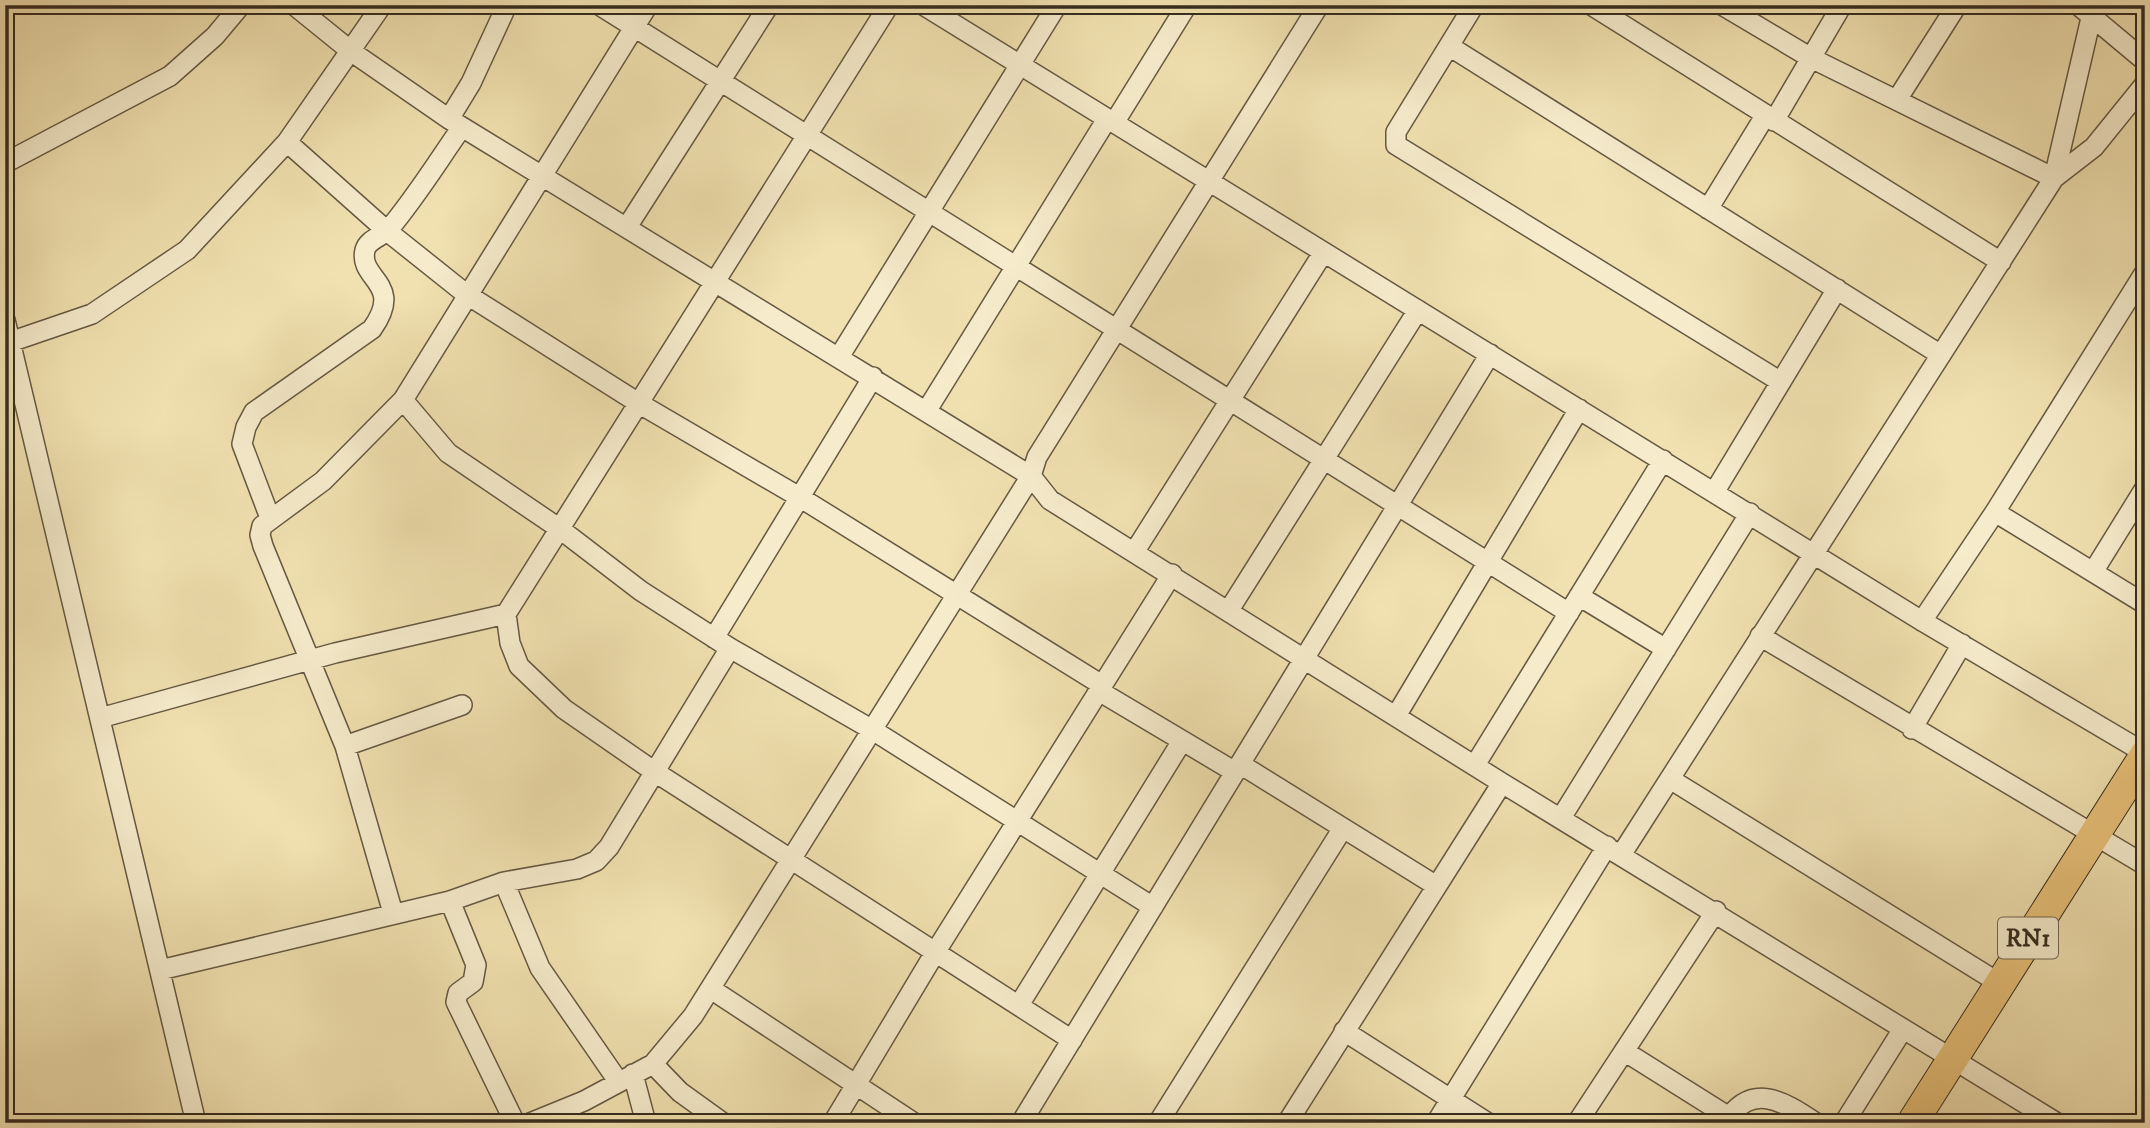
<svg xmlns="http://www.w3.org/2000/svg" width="2150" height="1128" viewBox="0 0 2150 1128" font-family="'IM FELL DW Pica',serif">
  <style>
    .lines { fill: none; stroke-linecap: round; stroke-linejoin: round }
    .minor-casing { stroke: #655943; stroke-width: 22 }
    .highway-casing { stroke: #362c1f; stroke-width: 32 }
    .minor { stroke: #f6eccc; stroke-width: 19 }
    .highway { stroke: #e8c078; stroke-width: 30 }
    .labels { text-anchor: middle; stroke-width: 5; stroke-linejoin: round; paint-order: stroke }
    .shield { fill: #f6eccc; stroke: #706653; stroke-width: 2 }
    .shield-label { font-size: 24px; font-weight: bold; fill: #362c1f }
  </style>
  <rect width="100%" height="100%" fill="#f1e1b0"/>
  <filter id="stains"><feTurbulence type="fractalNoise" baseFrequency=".00286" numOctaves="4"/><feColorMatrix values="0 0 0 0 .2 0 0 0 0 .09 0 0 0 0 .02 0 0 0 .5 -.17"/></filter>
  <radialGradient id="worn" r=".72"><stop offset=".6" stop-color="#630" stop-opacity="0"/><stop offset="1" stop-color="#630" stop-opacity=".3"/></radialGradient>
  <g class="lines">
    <defs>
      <path id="minor" d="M294,5l58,47 97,67 582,357 19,24 452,283 555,340
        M599,5l970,608
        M889,5l-383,609 4,29 9,23 45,43 91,63 417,268
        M923,5l999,616 223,132
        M1474,5l-78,127v13l385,237
        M1591,5l410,257
        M1722,5l89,53 243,120
        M2078,5l67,56
        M1449,46l492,309
        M1898,98l59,-93
        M449,119l22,-36 36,-78
        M1774,121l68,-116
        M1114,123l73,-118
        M287,142l100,89 79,63 174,110 161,94 301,187
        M5,163l165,-87 45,-40 26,-31
        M2054,178l37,-160
        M1708,209l57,-93
        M627,227l142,-222
        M5,320l191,803
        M10,342l82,-28 95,-64 100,-108 95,-137
        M839,357l218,-352
        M403,400l45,53 112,76 81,62 89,57 141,81 282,178
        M927,410l180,-291
        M1715,491l122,-202
        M1995,512l150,92
        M270,518l-28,-74 4,-17 8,-15 118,-83c33,-46 -14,-49 -7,-79 3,-11 17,-13 24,-21 27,-32 49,-68 73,-102
        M1135,551l188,-298
        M2093,572l52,-84
        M1579,596l87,53
        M1229,610l189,-300
        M1922,621l73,-109 150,-240
        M1760,636l385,229
        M714,638l159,-261
        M1099,691l136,81
        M1396,716l183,-307
        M100,718l235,-65 171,-39
        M1912,729l50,-85
        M345,746l117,-41
        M1240,764l195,121
        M1475,765l188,-305
        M1670,779l329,204
        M1561,818l189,-305
        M1621,855l433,-677 40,-31 51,-63
        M504,882l36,86 78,113
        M450,901l26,64 -3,17 -15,11 -2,9 59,121
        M393,913l-48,-167 -82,-200 -3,-11 2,-9 61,-45 80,-81 245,-395
        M160,970l290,-69 54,-19 73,-13 19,-8 13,-14 121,-199
        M711,989l203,134
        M1019,1005l163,-264
        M1344,1031l144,92
        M1624,1051l105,66
        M653,1064l27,28 43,31
        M633,1074l13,49
        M530,1123l54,-22 69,-37 40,-48 338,-540 6,-19 282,-452
        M833,1123l103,-172 236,-377
        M1021,1123l469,-769
        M1158,1123l185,-295
        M1287,1123l215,-340
        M1436,1123l171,-277
        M1577,1123l139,-212
        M1725,1123c27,-43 59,-21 91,0
        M1844,1123l59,-94"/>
      <path id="highway" d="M1912,1123l233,-368"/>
    </defs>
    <use href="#minor" class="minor-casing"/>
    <use href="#highway" class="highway-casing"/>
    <use href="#minor" class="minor"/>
    <use href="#highway" class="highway"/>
  </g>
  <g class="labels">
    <rect class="shield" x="1998" y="917.5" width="60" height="41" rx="5"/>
    <g class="shield-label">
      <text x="2028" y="946">RN1</text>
    </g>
  </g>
  <rect width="2150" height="1128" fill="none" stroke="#f1e1b0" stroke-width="28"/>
  <rect x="7" y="7" width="2136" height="1114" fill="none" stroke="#362c1f" stroke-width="3.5"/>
  <rect x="14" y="14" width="2122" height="1100" fill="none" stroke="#362c1f" stroke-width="2"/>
  <rect width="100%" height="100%" filter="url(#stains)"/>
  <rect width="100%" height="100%" fill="url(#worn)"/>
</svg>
